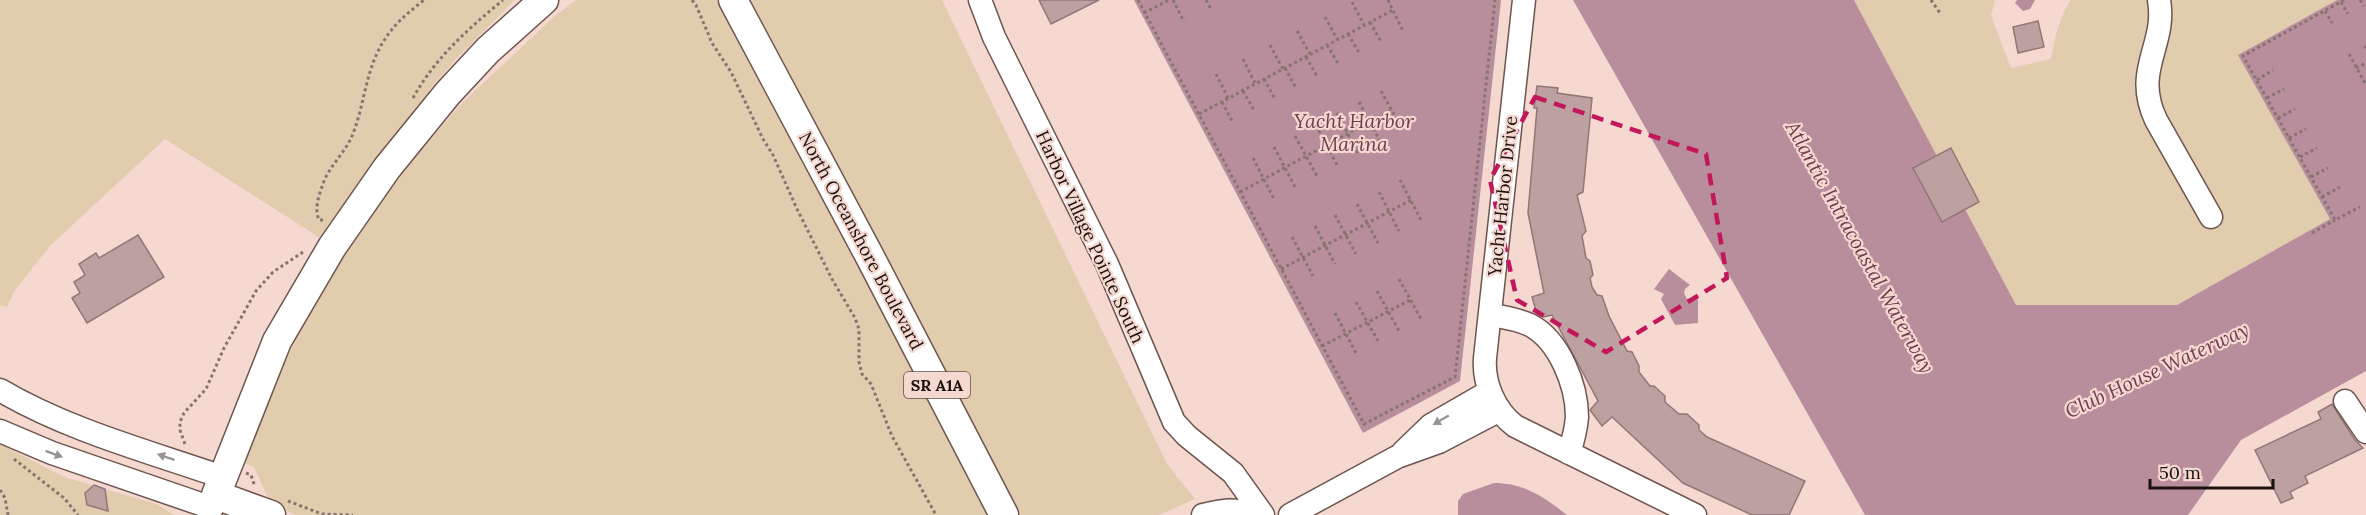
<svg xmlns="http://www.w3.org/2000/svg" width="2366" height="515" viewBox="0 0 2366 515" font-family="Lora,serif">
  <style>
    .green { fill: #e2ccae }
    .water { fill: #b88e9c }
    .building { fill: #bda0a0; stroke: #937778; stroke-width: 1.5 }
    .lines { fill: none; stroke-linecap: round; stroke-linejoin: round }
    .minor-casing { stroke: #6d554e; stroke-width: 25 }
    .major-casing { stroke: #6d554e; stroke-width: 31 }
    .path { stroke: #87746e; stroke-width: 3; stroke-dasharray: 3 3; stroke-linecap: butt }
    .minor { stroke: #fff; stroke-width: 22 }
    .major { stroke: #fff; stroke-width: 28 }
    .oneway { fill: #989493 }
    .marked { fill: none; stroke: #c2185b; stroke-width: 4.5; stroke-dasharray: 12 8; stroke-linejoin: round }
    .labels { text-anchor: middle; stroke-width: 4.5; stroke-linejoin: round; paint-order: stroke }
    .shield { fill: #f5d8cf; stroke: #5c4d49; stroke-width: 1.5 }
    .shield-label { font-size: 16px; font-weight: bold; fill: #1b120f }
    .street-label { font-size: 18px; fill: #1b120f; stroke: #f5d8cf }
    .water-label { font-size: 20px; font-style: italic; fill: #743b50; stroke: #f5d8cf }
  </style>
  <rect width="100%" height="100%" fill="#f5d8cf"/>
  <path class="green" d="M0,0h515l-58,58 -23,26 -109,157 -160,-102 -115,107 -35,44 -8,17 -7,-2z
    M576,0h140l146,260 132,255h-698l-25,-11 -17,-37 -13,-5 33,-78 44,-90 61,-96 84,-96 92,-86z
    M751,0h191l225,464 28,35 -36,16h-146l-137,-265z
    M1854,0h141l-4,16 20,52 40,-9c4,-21 8,-42 20,-59h266l-99,55 92,164 -153,86h-161l-51,-96 14,-8 -28,-53 -14,8z
    M0,444l64,33 92,27 18,11h-174z"/>
  <path class="water" d="M1134,0h367l-41,381 -97,52z
    M1573,0h281l83,156 -24,12 29,53 23,-12 51,96h161l153,-86 -92,-164 99,-55h29v371l-125,69 -53,75h-323z
    M2017,0h18l-5,9 -7,2 -8,-8z
    M1669,269l21,16 -5,4 -1,4 3,6 10,-2 1,4v22l-23,2 -14,-26 3,-5 -10,-5z
    M1494,483c30,0 50,14 73,32h-109v-14l5,-7z"/>
  <path class="building" d="M1039,0h60l-48,24z
    M2038,21l6,26 -26,6 -5,-26z
    M1537,86l21,2 -1,5 35,5 -9,94 -6,3 9,36 -4,5 4,22 4,3 3,14 -3,3 2,9 5,8 5,1 7,20 18,35 5,1 7,14v6l11,14h4l11,10v6l14,12h8l12,11v5l8,7 98,44 -16,34h-37l-69,-32 -71,-66 -10,9 -12,-16 8,-9 -46,-86 -9,2 -6,-3 -5,-17 12,-4 -16,-80 9,-105h-3z
    M1951,148l28,54 -37,20 -29,-54z
    M138,235l26,42 -77,46 -15,-25 8,-5 -6,-11 11,-7 -6,-11 17,-11 3,5z
    M2332,404l23,36 8,8 -58,28 3,7 -18,9 3,6 -12,5 -26,-53 66,-31 -3,-7z
    M94,485l11,4 3,22 -21,-6 -2,-12z"/>
  <g class="lines">
    <defs>
      <path id="minor" d="M980,0l14,37 113,227 67,158 13,14 46,37 30,42
        M1524,0l-39,358c-2,25 10,53 30,68l180,89
        M2159,0c8,46 -27,69 -3,120l55,97
        M1490,315c13,2 27,4 40,10 29,15 47,60 47,92 -1,12 -4,24 -8,36
        M0,390c68,40 147,61 222,87
        M2345,401l21,31
        M0,431l52,22 160,55
        M1403,452l28,-27 59,-34
        M1203,515c17,-4 31,-8 47,0
        M1290,515l107,-58 42,-15 61,-32"/>
      <path id="major" d="M733,0l136,255 135,260
        M271,515l-55,-20 61,-154 55,-94 55,-79 61,-75 40,-43 56,-50"/>
    </defs>
    <use href="#minor" class="minor-casing"/>
    <use href="#major" class="major-casing"/>
    <path class="path" d="M692,0l4,5 16,38 19,29 32,67 10,16 24,54 35,70 23,39 4,11v33l3,12 9,10 21,52 44,79
      M1138,0l226,424 91,-47 40,-377
      M1173,0l11,22
      M1206,0l5,9
      M1388,0l15,31
      M1931,0l9,13
      M2344,0l-101,56 92,164 25,-13
      M2360,0l4,6
      M1352,2l12,23
      M2341,2l7,12
      M2325,11l7,12
      M1144,13l25,-13
      M1325,17l12,22
      M1370,22l11,20
      M1297,31l13,23
      M1348,34l12,20
      M1270,45l13,24
      M1327,45l12,20
      M2365,46l1,2
      M2349,54l17,31
      M1306,57l11,19
      M1243,59l12,24
      M1285,68l11,20
      M2356,68l10,-5
      M1216,74l12,24
      M1264,79l11,20
      M2257,80l16,-10
      M1243,91l11,19
      M1381,91l21,38
      M413,98c22,-40 55,-69 90,-98
      M2267,98l17,-9
      M1222,102l10,19
      M1359,102l21,39
      M1337,113l21,40
      M1199,114l194,-104
      M2278,118l17,-9
      M1316,125l21,40
      M1295,136l22,40
      M2289,138l17,-9
      M1274,147l21,40
      M2300,157l17,-9
      M1253,158l21,41
      M2311,177l17,-9
      M1400,180l21,40
      M1240,192l151,-82
      M1379,192l20,39
      M2322,197l18,-10
      M1357,204l21,39
      M1335,215l21,39
      M323,220h-4c-5,-12 0,-25 4,-36 6,-18 22,-31 29,-48 13,-31 13,-67 33,-97 10,-16 24,-27 39,-39
      M1315,226l20,38
      M2312,233l23,-13
      M1292,237l21,39
      M1281,269l130,-69
      M1399,279l22,40
      M1377,291l22,40
      M1356,302l22,39
      M1335,313l21,40
      M1322,346l88,-46
      M185,444l-5,-14v-8l4,-9 22,-24 18,-41 32,-57 17,-19 30,-20
      M14,459l50,39 14,17
      M246,473l5,2 4,12
      M0,490l5,8 3,17
      M288,501l34,13 31,1"/>
    <use href="#minor" class="minor"/>
    <use href="#major" class="major"/>
  </g>
  <defs><path id="oneway-solid" d="M-6-.8H1V-3.2L6.5 0L1 3.2V.8H-6Z" transform="scale(1.5)"/></defs>
  <g class="oneway">
    <use href="#oneway-solid" transform="translate(1441 420) rotate(150)"/>
    <use href="#oneway-solid" transform="translate(54 454) rotate(20)"/>
    <use href="#oneway-solid" transform="translate(166 457) rotate(-161)"/>
  </g>
  <path class="marked" d="M1535,97l171,57 21,124 -121,74 -89,-52 -27,-120z"/>
  <g class="labels">
    <rect class="shield" x="904" y="372" width="66" height="26" rx="4.5"/>
    <g class="shield-label">
      <text x="937" y="391">SR A1A</text>
    </g>
    <g class="street-label">
      <text transform="translate(1503 196) rotate(-84)" y="6">Yacht Harbor Drive</text>
      <text transform="translate(1090 237) rotate(65)" y="6">Harbor Village Pointe South</text>
      <text transform="translate(861 241) rotate(62)" y="6">North Oceanshore Boulevard</text>
    </g>
    <g class="water-label">
      <text x="1354" y="128">Yacht Harbor<tspan x="1354" dy="23">Marina</tspan></text>
      <text transform="translate(1860 247) rotate(61)" y="7">Atlantic Intracoastal Waterway</text>
      <text transform="translate(2157 370) rotate(-25)" y="7">Club House Waterway</text>
    </g>
  </g>
  <path d="M2150 479v9h123v-9" fill="none" stroke="#1b120f" stroke-width="3"/>
  <text x="2159" y="479" font-size="18" fill="#1b120f" stroke="#f5d8cf" stroke-width="4.5" paint-order="stroke">50 m</text>
</svg>
